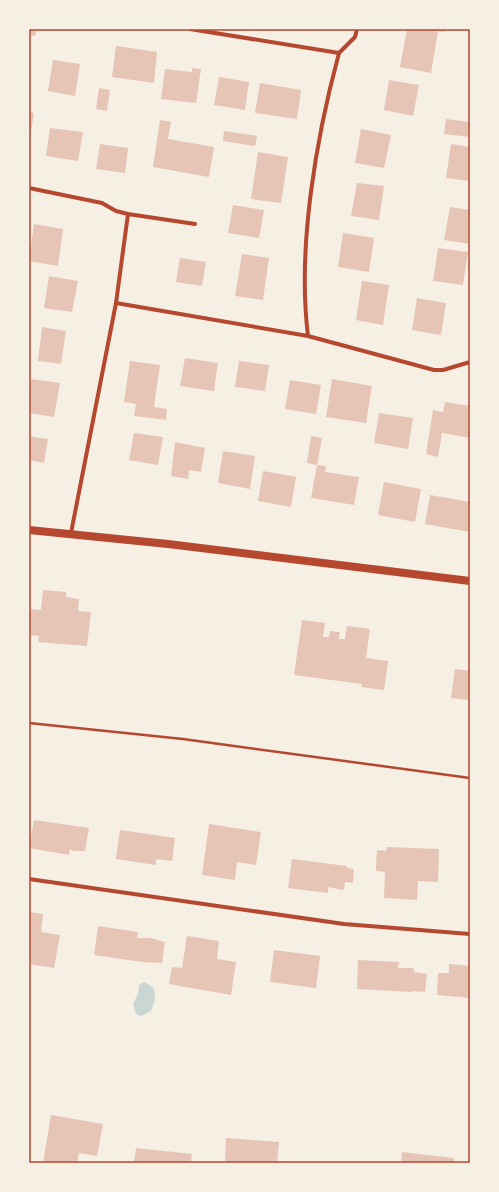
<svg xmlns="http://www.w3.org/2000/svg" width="499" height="1192" viewBox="0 0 499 1192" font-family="'Times New Roman',serif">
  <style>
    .water { fill: #c9d6d2 }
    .building { fill: #e6c5b7 }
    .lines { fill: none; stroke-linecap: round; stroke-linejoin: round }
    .path { stroke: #b5482f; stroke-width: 2.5 }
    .minor { stroke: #b5482f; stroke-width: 4 }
    .secondary { stroke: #b5482f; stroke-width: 8 }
    .neatline { fill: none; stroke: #b5482f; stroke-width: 1.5 }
  </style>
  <rect width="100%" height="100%" fill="#f6efe4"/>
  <path class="water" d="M145,982l9,7 1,11 -4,11 -10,5 -5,-2 -3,-10 5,-10 1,-9z"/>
  <path class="building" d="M29,29h8l-2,7 -6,-1z
    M407,29h38v3l-7,-1 -7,42 -31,-6z
    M116,46l41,6 -3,31 -42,-6z
    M53,60l27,4 -5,32 -27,-5z
    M192,68l9,1 -5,34 -35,-4 4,-30 27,3z
    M219,77l30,5 -4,28 -31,-5z
    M389,80l30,5 -6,31 -29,-6z
    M260,83l41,7 -4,29 -42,-6z
    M99,88l11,2 -3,21 -11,-2z
    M29,112l5,1 -4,24 -1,-1z
    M446,119l24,3v15l-26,-3z
    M160,120l11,2 -3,17 46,8 -5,30 -56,-10z
    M50,128l33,4 -5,29 -32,-5z
    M361,129l30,6 -7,33 -29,-5z
    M224,131l33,5 -2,10 -32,-5z
    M100,144l28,4 -3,25 -29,-4z
    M451,144l19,3v34l-24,-3z
    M258,152l30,5 -7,46 -30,-4z
    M357,183l27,3 -5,34 -28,-4z
    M233,205l31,5 -5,28 -31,-5z
    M450,207l20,3v34l-26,-4z
    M34,224l29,5 -5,37 -29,-5z
    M343,233l31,5 -5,34 -31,-5z
    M438,248l30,4 -5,33 -30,-4z
    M242,254l27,4 -6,42 -28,-4z
    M180,258l26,4 -4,24 -26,-4z
    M49,276l29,5 -6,31 -28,-4z
    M362,281l27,4 -6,40 -27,-5z
    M417,298l29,5 -5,32 -29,-5z
    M42,327l24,4 -5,33 -23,-3z
    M185,358l33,5 -4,28 -34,-5z
    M130,361l30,4 -6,42 13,2 -1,11 -32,-4 2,-12 -12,-2z
    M239,361l30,4 -4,26 -30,-4z
    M31,379l29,4 -6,34 -25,-4z
    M332,379l40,7 -6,37 -40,-6z
    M290,380l31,5 -5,29 -31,-5z
    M445,402l25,4v32l-28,-5 -4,24 -12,-3 7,-44 10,2z
    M379,413l34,5 -5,31 -34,-6z
    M134,433l29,4 -5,28 -29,-5z
    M29,436l19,3 -4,24 -15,-3z
    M311,436l11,2 -5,27 -10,-2z
    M175,442l30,6 -4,24 -12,-2 -1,9 -17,-3z
    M223,451l32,5 -5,33 -32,-6z
    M317,465l9,1 -1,6 34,5 -5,28 -43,-7z
    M263,471l33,6 -5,30 -33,-6z
    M384,482l37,7 -6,33 -37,-7z
    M430,495l40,7v30l-45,-8z
    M43,590l23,2v5l13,2 -1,12 13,1 -4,34 -49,-4 1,-6 -10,-1v-26l12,1z
    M302,620l23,3 -2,14h6l1,-6 10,1 -1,7h6l2,-13 23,3 -4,29 22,3 -4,29 -23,-3 1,-3 -68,-9z
    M455,669l15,2v29l-19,-2z
    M34,820l55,8 -4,23h-12l-3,-2 -1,6 -40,-7z
    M209,824l52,8 -5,33 -19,-3 -2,18 -33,-5z
    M120,830l55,8 -3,23 -16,-2v6l-40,-6z
    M387,847l52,2 -1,33 -20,-1 -1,19 -33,-2 1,-26 -9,-1v-5l1,-16 9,1z
    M292,859l55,7v2l7,1 -1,14 -8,-1 -1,7 -2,1 -14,-3v6l-40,-5z
    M29,912l14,2 -2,18 19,3 -6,33 -25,-4z
    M98,926l40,6 -1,6h13l15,4 -3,21 -13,-1v1l-55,-8z
    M187,936l32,5 -2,18 19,3 -5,33 -62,-11 3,-17 10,1z
    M274,950l46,6 -4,32 -46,-6z
    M358,960l41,2 -1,6h14l2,1v3l13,2 -2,18 -12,-1 -1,1 -55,-3z
    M449,964l21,2v32l-33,-3 1,-22h11z
    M51,1115l52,9 -6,32 -18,-3 -2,10h-34z
    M226,1138l53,4 -2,21h-52z
    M136,1148l56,6 -1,9h-57z
    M402,1152l52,6v5h-53z"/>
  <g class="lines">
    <path class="path" d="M29,723l154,16 287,39"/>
    <path class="minor" d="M190,29l149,24 16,-16 2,-8
      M29,188l73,15 14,8 12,3 67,10
      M116,303l192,33 126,34h9l27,-8
      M308,336c-11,-88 8,-198 31,-283
      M71,533l45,-230 12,-89
      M29,879l315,45 126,10"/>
    <path class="secondary" d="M29,530l139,14 302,37"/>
  </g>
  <rect width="499" height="1192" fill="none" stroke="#f6efe4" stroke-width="60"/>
  <rect x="30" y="30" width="439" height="1132" class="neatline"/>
</svg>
